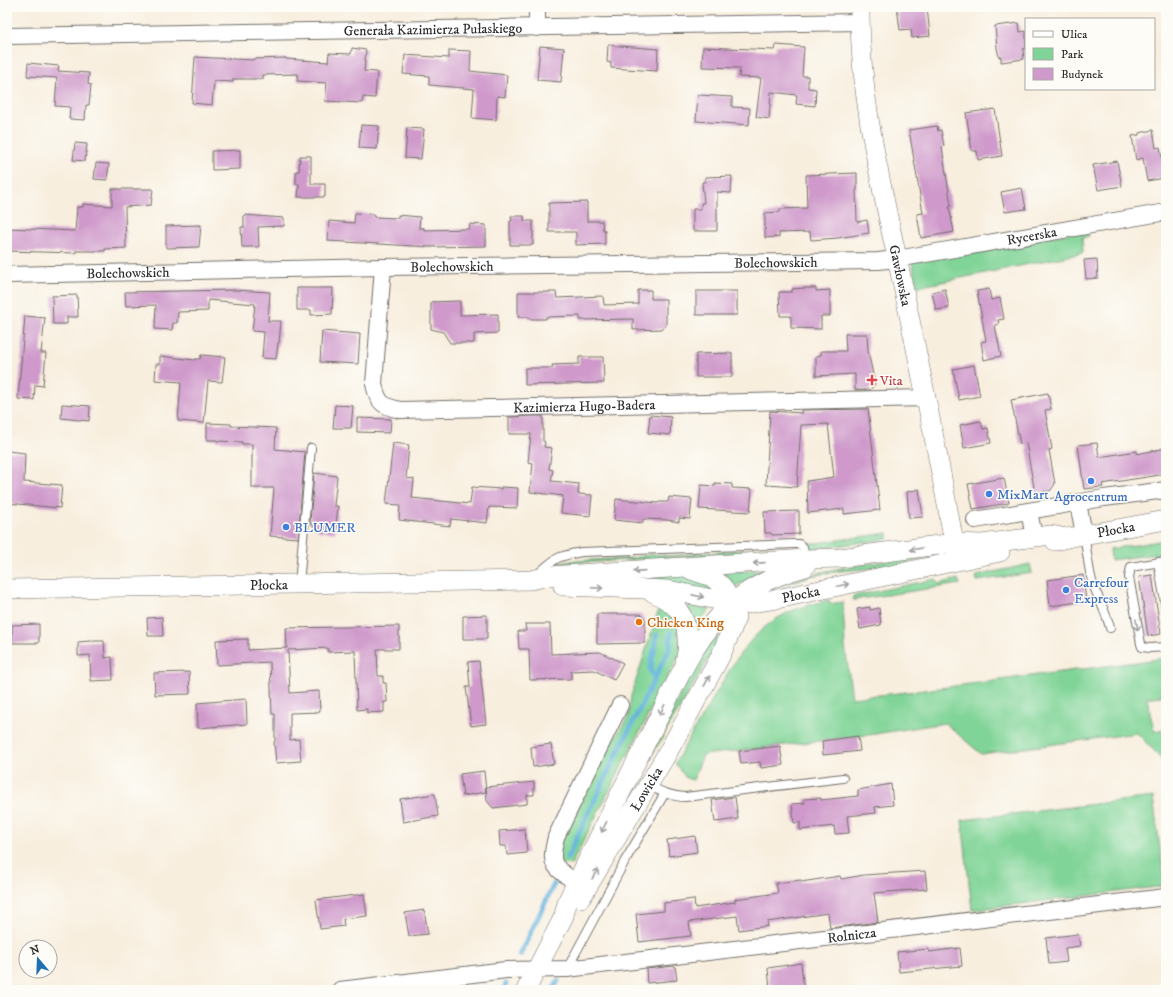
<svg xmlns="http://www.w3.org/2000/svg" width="1173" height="997" viewBox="0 0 1173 997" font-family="'IM FELL DW Pica',serif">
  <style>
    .green { fill: #80d497; stroke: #568061 }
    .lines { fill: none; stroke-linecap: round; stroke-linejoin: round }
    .stream { stroke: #62b4de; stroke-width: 5 }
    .building { fill: #cf9acb }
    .service-casing { stroke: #736f6a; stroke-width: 10 }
    .minor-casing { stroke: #736f6a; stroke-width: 18 }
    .tertiary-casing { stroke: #736f6a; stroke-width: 20 }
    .service { stroke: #fff; stroke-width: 8 }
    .minor { stroke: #fff; stroke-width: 16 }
    .tertiary { stroke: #fff; stroke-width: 19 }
    .oneway { stroke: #a0a0a0 }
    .health-dot { fill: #e0444e; stroke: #fdfcf7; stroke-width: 1.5 }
    .shop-dot { fill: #3f7fe0; stroke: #fdfcf7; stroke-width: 1.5 }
    .food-dot { fill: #e8710a; stroke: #fdfcf7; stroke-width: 1.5 }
    .labels { text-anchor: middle; stroke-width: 3; stroke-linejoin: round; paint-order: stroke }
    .street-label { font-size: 14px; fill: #2b2b2b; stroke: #fdfcf7 }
    .health-label { font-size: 14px; fill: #be3a42; stroke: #fdfcf7; text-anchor: start }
    .shop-label { font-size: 14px; fill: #366cbe; stroke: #fdfcf7; text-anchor: start }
    .food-label { font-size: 14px; fill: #c56008; stroke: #fdfcf7; text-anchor: start }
  </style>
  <rect width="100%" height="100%" fill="#fdfcf7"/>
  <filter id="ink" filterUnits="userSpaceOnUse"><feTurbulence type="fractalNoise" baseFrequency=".025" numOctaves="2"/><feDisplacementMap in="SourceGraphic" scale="8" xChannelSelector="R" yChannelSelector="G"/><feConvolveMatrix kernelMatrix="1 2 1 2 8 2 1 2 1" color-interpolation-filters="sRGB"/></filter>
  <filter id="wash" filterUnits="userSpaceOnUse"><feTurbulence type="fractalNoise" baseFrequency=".012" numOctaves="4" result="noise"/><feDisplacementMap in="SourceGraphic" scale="16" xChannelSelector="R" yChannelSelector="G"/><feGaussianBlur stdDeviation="0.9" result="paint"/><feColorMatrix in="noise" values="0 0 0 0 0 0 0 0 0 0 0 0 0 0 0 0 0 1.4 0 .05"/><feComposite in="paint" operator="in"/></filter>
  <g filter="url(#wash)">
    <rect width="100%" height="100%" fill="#f8eede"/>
    <path class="green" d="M1088,230l1,6 -7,2 1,15 -166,34 -5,-25z
      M888,533v6l-77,10 -2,-5z
      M1166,540v13l-55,7 -1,-11z
      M769,548l20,2 2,1 -233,13 12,-3 63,-3 20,-4 17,2z
      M930,556l1,1 -41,10 -50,4 -30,5 -43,15 1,-2c12,-4 25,-10 38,-13 41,-11 82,-15 124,-20z
      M1030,564l2,9 -55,8 -1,-5z
      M765,570l-32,18 -13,-16z
      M680,574l26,9 11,10 -126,-14z
      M936,579l2,5 20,-5 2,5 -107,16v-4z
      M829,600l1,4 13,-2 2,44 7,52 65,-7 249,-33v37l-19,3 7,33 12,-2v34l-29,-30 -156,21 -36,-31 -77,12 -165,20 -10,25 -7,-2 -11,-15c12,-21 24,-42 37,-63 19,-33 36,-66 71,-85 14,-8 30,-11 46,-15z
      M687,605l23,4 -14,17 -10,-20z
      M660,606l7,4 11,14 3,28 -110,213 -10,-1 -5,-13 56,-109 16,-25 3,-21z
      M720,629l-5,17 -6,12 -72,123 63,-125z
      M1153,797l12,89 -193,24 -10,-90z"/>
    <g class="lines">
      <path class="stream" d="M654,678l-4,-8 7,-35
        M567,858l43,-90 60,-120 1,-15
        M520,955l34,-71
        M503,990l3,-6
        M553,990l5,-9"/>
    </g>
    <g id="blocks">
      <path class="building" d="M897,7h30l3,29 -18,2 -1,-9 -11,1z
        M1019,23l1,9 6,-1v17l-3,1 1,10 -23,3v-6l-2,1 -2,-9 -2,-22z
        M608,45l50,4 -1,22 -46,-3v-5l-4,-1z
        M776,45l28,2 -2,29h6v12l8,1 -1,17 -19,-2 1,-9 -26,-3 -2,27 -13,-2 5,-39 -22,-1 1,-9 -38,-1 1,-20 72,3z
        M540,46l24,2 -3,34 -24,-2z
        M352,48l14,2 -2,21 13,1 -2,26 -12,-1 -1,6 -37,-2 2,-18 -30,-2 1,-7 -35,1v4h-30v3l-19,-1 -2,24 -20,-2 3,-46 58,3v-1l33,-1v1l42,3 1,-9 22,1z
        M449,50l22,1 -1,20 37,4 -2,22 -8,-1 -1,24 -24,-2 2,-29 -45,-4v-9l-26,-2 2,-19 44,3z
        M28,63l31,3 -1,5 31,2 -1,11 3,1 -2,20h-3l-1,15 -16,-1 1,-12 -15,-1 2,-28 -30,-2z
        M698,95l34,2v10l18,1 -1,17 -53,-4z
        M995,109l7,47 -24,4 -1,-9h-5l-6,-38z
        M361,125l18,1 -2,23 -18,-1z
        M937,126l1,5 3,-1 3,16 -2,1 9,59 -2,1 5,25 -33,6 -4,-24 6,-1 -14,-83z
        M407,128l17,1 -3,30 -16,-1z
        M1153,130l3,18 4,-1 5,31 -18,3 -4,-23 -7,2 -4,-24 7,-1v-2z
        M75,143l12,1 -2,17 -12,-1z
        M240,150v19l-28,1v-19z
        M300,156h11v28h14v13h-27l1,-13h-3v-13h3z
        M1117,161l5,25 -24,4 -5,-25z
        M96,163l13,1 -2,16 -13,-1z
        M857,173v17h-1l1,32 10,-2 2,13 -31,5 -27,2 -1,-8 -31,1v4l-14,1v-25l15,-1v-3l27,-1 -1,-33z
        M732,176l-1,17 -14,-1v39h-24v-22h8v-6h3l-2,-21h3v-5z
        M1022,188l4,21 -21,3 -4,-20z
        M112,189h41l-2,16 -26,2 1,41 -21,1v2h-29v2l-69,-2v-23l68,3 2,-24h6v-3l29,2z
        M587,202v19h15l1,9h2v14l-29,1v-13h-27v-29z
        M355,213l18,1 1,3 24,1v-3l22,2 -1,11h5v2l45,-1 1,-5 16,1v21l-56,1 -102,-6 1,-20 25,2z
        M244,215l40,3v8l-26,1 1,20h-17l-1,-20h3z
        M511,216h13v5h9v24h-23v-24h2z
        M201,225l-2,22 -33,1v-22z
        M1097,259l1,19 -12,1 -2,-19z
        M297,288h36l-1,26 -21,1v-5h-14z
        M805,288h11v3l14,-1v26h-9v13l-30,-1v-12h-11l-1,-24h13v-3z
        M945,289l4,19 -13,2 -4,-18z
        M989,289l2,11 9,-2 4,21 -6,1 1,4 -4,1 6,31 -17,4 -3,-18 5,-1 -9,-50z
        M235,290l35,2 -2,29h13l-2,22h-1l-2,16 -14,-1 2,-26 -12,-1 3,-27 -47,-4v11l-30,1 -1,11h-4l-1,7 -17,-1 1,-24 -30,1 -1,-14z
        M638,290h13v9h15v26l-4,4 -29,1v-11l-53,1v-4l-34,1v2h-17v-2h-11v-25h38l1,6 46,-2 1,9 34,-1z
        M696,291h41v24h-41z
        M77,295l1,22h-11v7h-14l-1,-28z
        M460,301v14l38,-1v19l-24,1v9h-24l-7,-11 -12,-3v-27z
        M25,316l20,2 -4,35h5l-3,33 -8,-1 -1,15 -16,-1z
        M322,331l38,3 -2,30 -38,-2z
        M845,334h22l1,17 7,33 -5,6h-15v-16l-39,2v-20l5,-1v-4h25z
        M732,353v24h-36v-23z
        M201,355l24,2 -3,25 -14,-1 -4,42 -26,-2 3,-39 -26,-2 1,-16h4v-8l35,4v-1h5z
        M579,357h24l1,26 -79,2v-17h28l-1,-3 27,-1z
        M974,365l6,31 -21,4 -6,-31z
        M1048,393l3,16 -6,1 7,39 -3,1 6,34 -5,7 -15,2 -9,-50 -6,1 -9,-44z
        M62,404l28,2 -1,15 -28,-3z
        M335,405l18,1 -2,22h-18z
        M868,409l12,101 -36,4v-5l-36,4 -1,-32 27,-4 -6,-53 -27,1 -4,62 -31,-2 4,-74 32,2 -1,-3z
        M650,415l21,2 -1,18 -22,-2z
        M532,416h11v25l2,1 -1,5 8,1 -3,21 4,1 -2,11 28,3 -1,10 14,1 -2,21 -29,-3 2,-17 -33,-4 3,-29 -5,-1 3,-28h-22v-17z
        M357,418l34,1 -1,14 -33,-1z
        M981,421l2,8 5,-1 3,15 -27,5 -4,-23z
        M207,423l24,1v2l45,2 -1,21 30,3 -7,86 -28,-2 4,-48h-22v-44h-10v-2l-25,-1v-1h-10z
        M393,443l16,2 -3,33 8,1 -2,19 58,6 2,-17 29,2v-2l17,1 -1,20 -28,-1 -2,16 -36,-4 -1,7 -51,-6 1,-15 -14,-1z
        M1097,443l2,14 38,-6v3l29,-6v26l-64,10 1,3 -19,2 -6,-44z
        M7,451l18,2 -1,29 38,3 -2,23 -53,-5z
        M314,473l23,3 -3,30h4l-3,27 -16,-2 -9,-8z
        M1004,478l5,25 -36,6 -5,-25z
        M715,483l17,1v4l20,1 -2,23 -51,-3 2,-24 14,1z
        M919,489l4,28 -14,1 -2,-26z
        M669,497l23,2 -2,20 -11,-1v4l-12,-2 -24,-1v4l-29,-3 2,-21 42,4 1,-1h9z
        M799,511v23l-27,1 -1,-2h-6l-1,-21z
        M1083,575l3,26 -36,5 -3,-26z
        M1152,575l9,59 -13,2 -9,-59z
        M870,607v3l9,-2 2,17 -21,4 -3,-20z
        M597,614h44l4,5v24l-48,1z
        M487,615v24h-24v-23z
        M162,617l1,19h-15l-1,-18z
        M39,624v19h-27v-18z
        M525,624h25l1,30 49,-2 23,11 -9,17 -20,-10 -23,1v8l-41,1 -1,-31h-10l-1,-18h8z
        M399,626v23h-22l1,27h5v7h3l1,19h-3v10l-17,1v-4l-10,1 -2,-59 -27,1v-4l-40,2 2,43 29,-2 1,21 -30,1v27l9,-1 2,22 -25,2 -2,-21 1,-1v-27h-3l-2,-52 -53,3 -1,-25 32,-1v11l39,-2 -1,-20z
        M90,641h14l1,17 7,-1 1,23 -22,1 -1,-26 -12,1v-14z
        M479,661l7,63 -15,2 -5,-39h4l-2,-25z
        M189,672l1,22 -35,1 -1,-22z
        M246,699l1,25 -49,4 -1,-25z
        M858,736l2,15 -37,4 -1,-14z
        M551,744l3,20 -21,3 -2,-20z
        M780,746l3,19 -22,3 -1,-6 -19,2 -2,-13z
        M484,771l2,21 -23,4 -3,-22z
        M534,782v13h-7v9l-34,4 -6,-7 -1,-14z
        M891,784l2,21 -18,2 1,6 -29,3 2,17 -14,1 -1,-8 -34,4v-8l-6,1 -2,-19 13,-1 -1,-4 17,-1v2l37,-4v-6z
        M435,794l3,22 -35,6 -3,-23z
        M735,797l3,22 -23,3 -3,-22z
        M525,829l2,24 -20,2 -1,-9h-6l-1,-15z
        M695,836l2,16 -28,4 -2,-16z
        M925,871l2,18 -53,4 4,29 -48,6 -2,-15 -61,9 1,4 -29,4 -2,-14 -48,6 2,14 -52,6 -3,-28 28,-3v-8l30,-4 1,9 40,-6v-3l43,-6 -2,-10 25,-3v2l39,-6 1,3 23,-4z
        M364,894l3,22 -24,3 1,7 -24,3 -4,-29z
        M424,910l4,24 -19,2 -4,-23z
        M1078,934l2,12 -15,2 2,14 -18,2 -3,-26z
        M960,948l2,18 -63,6 -2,-20 32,-3v3z
        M801,963l3,27h-34l-2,-22z
        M675,966l2,14 -30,3 -1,-14z"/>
    </g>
  </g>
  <g filter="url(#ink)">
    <use href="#blocks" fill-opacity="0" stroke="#736f6a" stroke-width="1"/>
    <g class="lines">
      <defs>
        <path id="service" d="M1084,535c3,15 4,31 8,46 5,16 14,30 18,47
          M1166,561l-35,6 -2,10 12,67 1,3 8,1 16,-1
          M1158,562l8,46
          M538,574c18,-17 20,-18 44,-22l212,-8h5l4,3 2,12
          M299,584l12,-136
          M649,786c11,5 23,11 36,11l158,-19
          M567,969l59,-110 39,-66"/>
        <g id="minor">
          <path d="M537,7v21"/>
          <path id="s1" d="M7,36l853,-14"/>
          <path id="s2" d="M383,267l-9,117c4,19 8,22 26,26l527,-12"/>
          <path id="s3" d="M7,275l376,-8 495,-6 19,-2 269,-47"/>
          <path d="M1078,503l6,31"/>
          <path d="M1029,511l5,26"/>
          <path d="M975,520l129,-22 62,-8"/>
          <path d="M576,883c-23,-18 -27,-16 -20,-46l64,-132"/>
          <path id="s4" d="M340,990l166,-20 61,-1 599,-72"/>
        </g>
        <g id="tertiary">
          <path id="s5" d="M860,7c-1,85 19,168 37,251 20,95 40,189 57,285l4,6 4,2"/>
          <path id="s6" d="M1055,541l12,-3 99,-18"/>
          <path id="s7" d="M563,586l105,4 64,13 13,1 32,-5 223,-47"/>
          <path id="s8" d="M7,589l524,-9 18,-4 256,-17 35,-1 114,-15 28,1 69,-9 16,3"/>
          <path d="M652,592c22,10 35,21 35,47 1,7 0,15 -2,22"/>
          <path id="s9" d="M581,898l87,-146 52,-95 14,-33 2,-7 -1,-9 -13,-22 -10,-9 -21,-7"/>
          <path d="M526,990l38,-74c2,-16 11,-30 18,-44 8,-17 16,-33 24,-49 17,-36 35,-71 53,-106 20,-41 39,-83 73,-114 21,-18 47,-29 73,-36"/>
        </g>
      </defs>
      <use href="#service" class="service-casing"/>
      <use href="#minor" class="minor-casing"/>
      <use href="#tertiary" class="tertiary-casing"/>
      <use href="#service" class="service"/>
      <use href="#minor" class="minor"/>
      <use href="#tertiary" class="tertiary"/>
    </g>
    <defs><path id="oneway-shaft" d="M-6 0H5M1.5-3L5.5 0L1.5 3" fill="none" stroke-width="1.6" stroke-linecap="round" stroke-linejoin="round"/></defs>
    <g class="oneway">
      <use href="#oneway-shaft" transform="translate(916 549) rotate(172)"/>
      <use href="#oneway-shaft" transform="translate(759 563) rotate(176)"/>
      <use href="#oneway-shaft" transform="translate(639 571) rotate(176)"/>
      <use href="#oneway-shaft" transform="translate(843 585) rotate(-12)"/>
      <use href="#oneway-shaft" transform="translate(597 588) rotate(2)"/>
      <use href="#oneway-shaft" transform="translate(698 596) rotate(11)"/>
      <use href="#oneway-shaft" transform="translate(1137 625) rotate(80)"/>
      <use href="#oneway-shaft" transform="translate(707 681) rotate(-61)"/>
      <use href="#oneway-shaft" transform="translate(662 710) rotate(117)"/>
      <use href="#oneway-shaft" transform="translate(604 827) rotate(116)"/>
      <use href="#oneway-shaft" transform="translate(595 874) rotate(-59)"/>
    </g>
  </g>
  <path class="health-dot" d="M870 374h4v4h4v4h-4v4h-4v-4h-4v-4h4z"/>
  <g class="shop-dot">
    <circle cx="1091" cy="481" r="4"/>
    <circle cx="989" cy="494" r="4"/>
    <circle cx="286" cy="527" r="4"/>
    <circle cx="1066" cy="590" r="4"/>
  </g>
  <circle class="food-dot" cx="639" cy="622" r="4"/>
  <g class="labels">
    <g class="street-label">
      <text dy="5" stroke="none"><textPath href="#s1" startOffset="426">Generała Kazimierza Pułaskiego</textPath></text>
      <text dy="5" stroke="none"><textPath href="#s3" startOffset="1027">Rycerska</textPath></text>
      <text dy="5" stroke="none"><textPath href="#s3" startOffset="769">Bolechowskich</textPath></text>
      <text dy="5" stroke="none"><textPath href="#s3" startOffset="445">Bolechowskich</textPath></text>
      <text dy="5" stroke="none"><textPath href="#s3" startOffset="121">Bolechowskich</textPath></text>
      <text dy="5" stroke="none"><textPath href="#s5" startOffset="272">Gawłowska</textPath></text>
      <text dy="5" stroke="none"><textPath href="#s2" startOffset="342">Kazimierza Hugo-Badera</textPath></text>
      <text dy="5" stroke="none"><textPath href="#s6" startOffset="62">Płocka</textPath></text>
      <text dy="5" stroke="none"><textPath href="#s8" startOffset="262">Płocka</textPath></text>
      <text dy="5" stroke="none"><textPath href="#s7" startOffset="240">Płocka</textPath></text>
      <text dy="5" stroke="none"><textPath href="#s9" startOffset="127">Łowicka</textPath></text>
      <text dy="5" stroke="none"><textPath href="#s4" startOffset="515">Rolnicza</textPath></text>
    </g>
    <g class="health-label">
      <text x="880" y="385">Vita</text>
    </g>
    <g class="shop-label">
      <text x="997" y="499">MixMart</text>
      <text x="1091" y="501" text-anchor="middle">Agrocentrum</text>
      <text x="294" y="532">BLUMER</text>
      <text x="1074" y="587">Carrefour<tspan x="1074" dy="16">Express</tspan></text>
    </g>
    <g class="food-label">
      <text x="647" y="627">Chicken King</text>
    </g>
  </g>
  <rect width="1173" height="997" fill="none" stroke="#fdfcf7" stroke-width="24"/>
  <rect x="1025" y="18" width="130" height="72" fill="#fdfcf7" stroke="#a9a8a5"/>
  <rect x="1033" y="31" width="20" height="6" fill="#ffffff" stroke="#a9a8a5"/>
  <text x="1061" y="38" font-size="12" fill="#2b2b2b">Ulica</text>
  <rect x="1033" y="48" width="20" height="12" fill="#80d497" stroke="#a9a8a5"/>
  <text x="1061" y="58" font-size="12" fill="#2b2b2b">Park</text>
  <rect x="1033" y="68" width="20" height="12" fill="#cf9acb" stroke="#a9a8a5"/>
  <text x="1061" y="78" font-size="12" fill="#2b2b2b">Budynek</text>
  <g transform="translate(38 959) rotate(341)"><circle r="19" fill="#fdfcf7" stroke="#a9a8a5"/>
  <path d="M0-3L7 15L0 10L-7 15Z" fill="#1f6fb2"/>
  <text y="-6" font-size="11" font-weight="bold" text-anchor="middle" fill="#2b2b2b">N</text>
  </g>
</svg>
